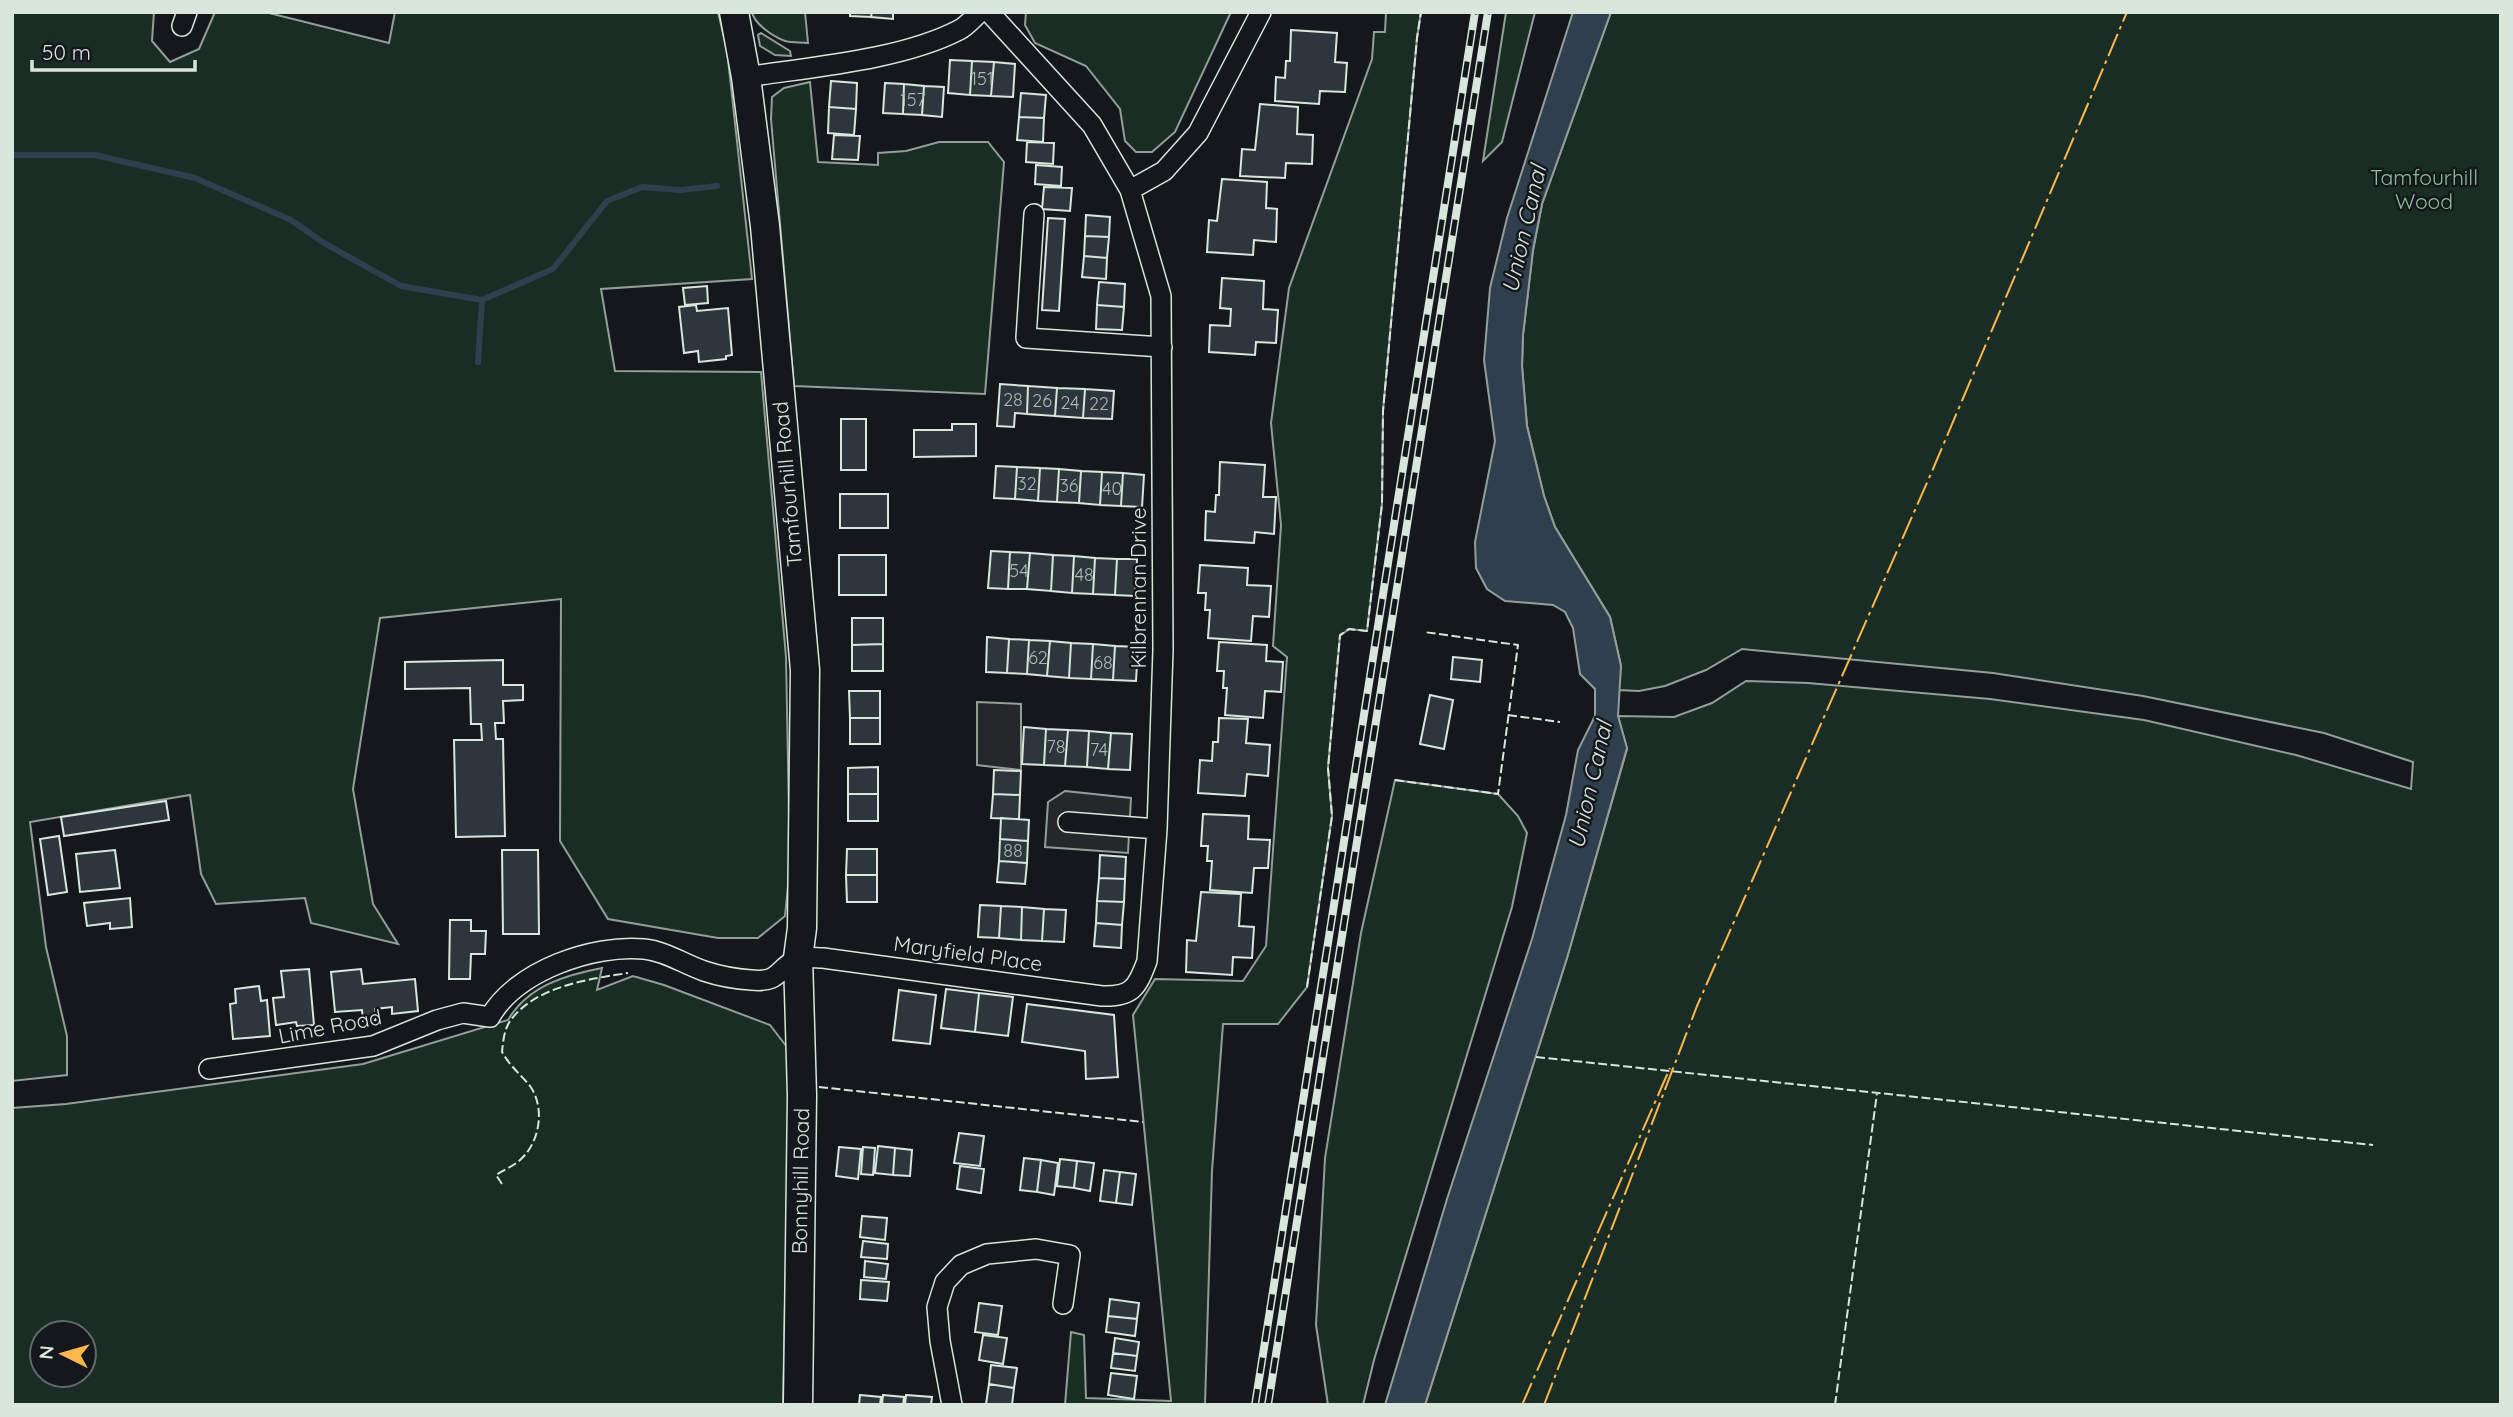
<svg xmlns="http://www.w3.org/2000/svg" width="2513" height="1417" viewBox="0 0 2513 1417" font-family="Quicksand,sans-serif">
  <style>
    .green { fill: #1a2d24; stroke: #939e99; stroke-width: 2; fill-rule: evenodd }
    .parking { fill: #24282b; stroke: #939e99; stroke-width: 2 }
    .water { fill: #2f3f4d; stroke: #939e99; stroke-width: 2 }
    .lines { fill: none; stroke-linecap: round; stroke-linejoin: round }
    .stream { stroke: #2f3f4d; stroke-width: 6 }
    .building { fill: #2c363c; stroke: #d8e6dc; stroke-width: 2 }
    .minor-casing { stroke: #d8e6dc; stroke-width: 22 }
    .secondary-casing { stroke: #d8e6dc; stroke-width: 31 }
    .minor { stroke: #14181c; stroke-width: 19 }
    .secondary { stroke: #14181c; stroke-width: 28 }
    .rail-casing { stroke: #d8e6dc; stroke-width: 8 }
    .rail { stroke: #14181c; stroke-width: 5; stroke-dasharray: 16; stroke-linecap: butt }
    .fence { stroke: #d8e6dc; stroke-width: 2; stroke-dasharray: 9 3.5; stroke-linecap: butt }
    .power { stroke: #ffb74d; stroke-width: 2; stroke-dasharray: 24 5 3.5 5; stroke-linecap: butt }
    .labels { text-anchor: middle; stroke-width: 5; stroke-linejoin: round; paint-order: stroke }
    .number-label { font-size: 18px; fill: #adbab4 }
    .park-label { font-size: 21px; fill: #8ac095; stroke: #14181c }
    .street-label { font-size: 21px; fill: #d8e6dc; stroke: #14181c }
    .water-label { font-size: 23px; font-style: italic; fill: #d8e6dc; stroke: #14181c }
  </style>
  <rect width="100%" height="100%" fill="#14181c"/>
  <path class="green" d="M12,12h142l-2,29 18,21 29,-13 16,-37h50l124,31 6,-31h323l9,38 25,229 -151,10 14,82 146,1 25,285 4,210 -5,49 -27,22h-40l-110,-19 -48,-78 1,-242 -181,19 -27,171 20,115 25,40 -87,-21 -6,-25 -89,6 -15,-30 -11,-79 -160,27 16,125 21,89v39l-55,6z
    M752,12h53l3,31c-7,-1 -16,0 -23,-2 -11,-4 -31,-17 -33,-29z
    M1026,12h205l-56,120 -23,20h-16l-11,-11 -5,-32 -34,-43 -51,-23 -10,-18z
    M1386,12h35l-4,26 -34,373 -1,93 -15,127 -18,-2 -9,7 -12,132 4,48 -25,171 -29,37h-55l-11,147 -7,234h-140l6,-73 13,3 2,63 85,3 -38,-386 22,-36 88,2 23,-35 21,-289 -14,-11 8,-121 -10,-102 18,-135 83,-229 2,-27h11z
    M1506,12h29l-33,130 -19,19z
    M1611,12h890v1393h-1076l142,-447 60,-209 -9,-33 56,1 38,-14 34,-22 62,2 182,16 154,21 152,35 115,34 2,-27 -89,-29 -181,-37 -150,-23 -251,-24 -36,21 -41,16 -26,5 -21,-1 3,-24 -11,-49 -55,-90 -11,-31 -17,-70 -5,-60 1,-31 10,-85 9,-46z
    M761,33l29,18 1,5 -16,-1 -15,-9 -2,-11z
    M810,82l8,80 60,3v-12l28,-2 33,-9h49l16,20 -19,232 -191,-8 -23,-267 1,-22 12,-9z
    M1395,780l103,14 20,22 9,17 -15,74 -138,453 -11,45h-35l-12,-80 9,-167 36,-225z
    M602,968l-5,22 36,-14 31,9 106,40 20,26 -7,354h-771v-297l54,-4 297,-40 145,-44c20,-34 57,-45 94,-52zM42,1333h42v42h-42z"/>
  <path class="parking" d="M977,702l44,2v66l-44,-5z
    M1065,791l66,7 -3,55 -83,-6 3,-45z"/>
  <path class="water" d="M1573,12h38l-69,192 -9,46 -10,85 -1,31 5,60 17,70 11,31 55,90 11,49 -3,50 9,32 -60,210 -142,447h-40l62,-206 85,-260 34,-124 12,-65 17,-34v-27l-15,-15 -7,-46 -8,-16 -12,-7 -48,-4 -18,-12 -11,-21 -1,-26 20,-101 -11,-81 6,-72 17,-70z"/>
  <g class="lines">
    <path class="stream" d="M12,155h83l100,23 96,42 33,23 77,43 81,14 71,-31 54,-68 35,-14 38,3 37,-4
      M478,362l4,-62"/>
  </g>
  <path class="building" d="M850,12h22l-1,5 -21,-1z
    M872,12h21v7l-22,-2z
    M1291,30l46,3 -2,29 12,1 -2,29 -25,-1 -1,13 -44,-3 1,-24 9,1 1,-17h4z
    M950,60l22,1 -2,34 -22,-2z
    M972,61l22,1 -3,34 -21,-1z
    M994,62l21,2 -2,33 -22,-1z
    M831,81l26,2 -1,26 -27,-2z
    M885,83l19,1 -1,30 -20,-1z
    M904,84l20,2 -2,29 -19,-1z
    M924,86l20,1 -2,30 -20,-2z
    M1021,93l25,2 -2,23 -25,-1z
    M1260,104l38,3 -1,27 16,1 -1,29 -26,-1 -1,15 -45,-2 2,-27 13,1z
    M829,107l27,2 -2,26 -26,-2z
    M1019,117l25,1 -1,24 -26,-2z
    M834,135l26,1 -2,24 -26,-1z
    M1027,142l27,1 -1,21 -27,-2z
    M1036,165l26,2 -1,19 -26,-2z
    M1222,179l45,3 -1,26 11,1 -1,33 -22,-2 -1,15 -46,-3 2,-32 8,1z
    M1044,187l28,1 -2,23 -28,-2z
    M1086,215l24,2 -1,20 -24,-1z
    M1048,218l17,1 -6,92 -17,-1z
    M1085,236l24,1 -2,21 -23,-2z
    M1084,256l23,2 -1,21 -24,-2z
    M1222,278l42,3 -1,28 15,1 -2,33 -20,-1 -1,13 -46,-3 1,-27 20,1 1,-17 -11,-1z
    M1099,282l26,2 -1,23 -27,-2z
    M707,286l1,17 -23,2 -2,-17z
    M696,305l1,6 31,-3 4,47 -6,1v3l-27,3 -1,-11 -14,2 -5,-46z
    M1097,305l27,2 -2,23 -26,-1z
    M1000,384l28,2 -1,28 -12,-1 -1,14 -17,-1z
    M1028,386l29,2 -2,28 -28,-2z
    M1057,388l28,1 -2,29 -28,-2z
    M1085,389l29,2 -2,28 -29,-1z
    M841,419h25v51h-25z
    M952,424h24v32l-62,1v-27h38z
    M1220,462l45,3 -2,32h13l-2,37 -19,-2 -1,11 -49,-3 1,-29 9,1 1,-17h3z
    M996,466l21,1 -2,32 -21,-1z
    M1017,467l23,1 -2,33 -23,-2z
    M1040,468l19,1 -2,33 -19,-1z
    M1059,469l22,2 -2,32 -22,-1z
    M1081,471l21,1 -2,33 -21,-2z
    M1102,472l21,1 -2,33 -21,-1z
    M1123,473l21,2 -2,32 -21,-1z
    M840,494h48v34h-48z
    M991,551l19,1 -2,37 -20,-1z
    M1010,552l20,1 -3,36h-19z
    M1030,553l23,2 -2,36 -24,-2z
    M839,555h47v40h-47z
    M1053,555l21,1 -2,37 -21,-2z
    M1074,556l21,2 -2,36 -21,-1z
    M1095,558l22,1 -2,36 -22,-1z
    M1117,559h20l-2,37 -20,-1z
    M1200,565l48,3 -1,17 24,1 -2,31 -16,-1 -2,25 -43,-3 2,-28h-5l1,-17h-8z
    M852,618h31v26l-31,1z
    M987,637l22,2 -2,34 -21,-1z
    M1009,639l20,1 -2,34 -20,-1z
    M1029,640l21,1 -3,35 -20,-2z
    M1050,641l21,2 -2,35 -22,-2z
    M1219,642l48,3 -1,16 17,1 -2,30 -16,-1 -2,27 -38,-3 2,-27h-4l1,-17h-7z
    M1071,643l22,1 -2,35 -22,-1z
    M883,644v27h-31v-26z
    M1093,644l22,2 -2,34 -22,-1z
    M1115,646l23,1 -2,34 -23,-1z
    M1453,657l29,3 -2,22 -29,-3z
    M503,660v25h20v15l-20,1 1,22h-9l1,16h7l2,97 -49,1 -2,-97h28l-1,-16h-10l-1,-36 -65,1v-27z
    M849,691h31v27h-30z
    M1430,695l23,5 -9,49 -24,-5z
    M850,718h30v26h-30z
    M1219,718l29,1 -2,24 24,2 -2,31 -21,-2 -2,22 -47,-3 2,-33 12,1 1,-19h5z
    M1024,727l22,2 -2,36 -22,-1z
    M1046,729l22,1 -3,36 -21,-1z
    M1068,730l21,1 -2,36 -22,-1z
    M1089,731l22,2 -3,36 -21,-2z
    M1111,733l21,1 -2,36 -22,-1z
    M878,767v27h-30v-26z
    M994,770l27,1 -1,24 -27,-1z
    M848,794h30v27h-30z
    M993,794l27,1 -1,24 -28,-1z
    M166,801l3,19 -105,16 -3,-19z
    M1203,814l46,2 -1,23 22,1 -2,28h-14l-2,25 -42,-3 2,-29h-5l1,-15h-7z
    M1001,818l28,2 -1,21 -28,-2z
    M59,836l8,56 -19,3 -8,-56z
    M1000,839l28,2 -1,22 -28,-2z
    M847,849h30v26h-31z
    M115,850l5,38 -40,4 -4,-38z
    M502,850h36l1,84h-36z
    M1100,855l26,2 -1,22 -26,-1z
    M999,861l28,2 -2,21 -28,-2z
    M846,875h31v27h-30z
    M1099,878l26,1 -1,23 -27,-1z
    M1201,892l40,2 -2,32 15,1 -2,31 -19,-1 -1,18 -46,-3 1,-32 9,1z
    M130,898l2,29 -22,2v-6l-23,3 -3,-23z
    M1097,901l27,1 -2,23 -26,-2z
    M980,905l21,1 -2,32 -21,-1z
    M1001,906l21,1 -1,33 -22,-2z
    M1022,907l22,2 -2,32 -21,-1z
    M1044,909l22,1 -2,32 -22,-1z
    M450,920h21v11h15l-1,23h-14l-1,25h-21z
    M1096,923l26,2 -1,23 -27,-2z
    M309,969l5,56 -17,1 -1,-4 -20,3 -3,-27 11,-1 -3,-26z
    M361,969l2,15 52,-5 3,32 -26,3v-7l-17,2 1,11 -13,1 -1,-11 -27,2 -4,-40z
    M259,986l2,15 6,-1 3,36 -37,3 -3,-35 6,-1 -1,-14z
    M946,989l33,4 -4,39 -34,-4z
    M899,990l37,5 -6,49 -37,-4z
    M979,993l34,4 -5,39 -33,-4z
    M1027,1004l87,11 4,62 -32,2 -1,-28 -63,-9z
    M959,1133l25,3 -4,30 -26,-3z
    M878,1146l17,2 -2,27 -18,-2z
    M839,1147l22,2 -3,30 -22,-3z
    M863,1147l12,1 -2,27 -12,-1z
    M895,1148l17,2 -2,26 -17,-1z
    M1024,1158l17,2 -4,32 -17,-2z
    M1060,1159l17,2 -3,27 -17,-2z
    M1041,1160l17,3 -4,32 -17,-3z
    M1077,1161l17,2 -4,28 -16,-3z
    M960,1166l24,3 -3,24 -24,-4z
    M1104,1170l16,2 -4,31 -16,-2z
    M1120,1172l16,2 -4,31 -16,-2z
    M862,1216l25,2 -2,22 -25,-3z
    M863,1241l25,3 -1,15 -26,-2z
    M865,1261l23,3 -2,15 -22,-2z
    M861,1280l28,2 -2,19 -27,-2z
    M1110,1299l29,4 -2,16 -29,-3z
    M979,1303l23,3 -4,29 -23,-3z
    M1108,1316l29,3 -2,17 -29,-4z
    M983,1335l24,3 -4,26 -24,-4z
    M1115,1338l24,4 -2,14 -24,-3z
    M1113,1353l24,3 -2,15 -24,-3z
    M991,1365l26,3 -3,20 -25,-4z
    M1111,1373l26,3 -3,23 -26,-4z
    M989,1384l25,4 -2,17 -26,-1z
    M860,1395l21,2 -1,8h-21z
    M883,1395l21,2 -1,8h-21z
    M906,1395l26,2 -1,8h-26z"/>
  <g class="lines">
    <defs>
      <path id="minor" d="M182,26l5,-14
        M746,77c65,-10 155,-17 213,-47 8,-4 14,-12 21,-18
        M1130,190l34,-19 34,-38 63,-121
        M1034,214l-8,124 136,9
        M1068,822l89,7
        M209,1069l164,-23 64,-26 26,-7 27,4c26,-46 103,-73 154,-68 21,2 40,15 60,22 15,5 31,8 47,9 30,3 25,-11 46,-21 6,-3 19,-1 26,-1l279,38c30,1 35,-8 45,-35l10,-132 6,-179 -2,-354 -31,-106 -38,-65 -103,-113
        M952,1405l-12,-64 -3,-34 8,-25 16,-17 26,-11 49,-5 34,6 -7,49"/>
      <path id="secondary" d="M734,12l12,65 19,149 40,444 -3,258 -4,30 4,137 -4,310"/>
    </defs>
    <use href="#minor" class="minor-casing"/>
    <use href="#secondary" class="secondary-casing"/>
    <use href="#minor" class="minor"/>
    <use href="#secondary" class="secondary"/>
    <defs>
      <path id="rail" d="M1255,1405l220,-1393
        M1268,1405l220,-1393"/>
    </defs>
    <use href="#rail" class="rail-casing"/>
    <use href="#rail" class="rail"/>
    <path class="fence" d="M1508,715l52,7
      M1395,780l103,14 20,-149 -94,-13
      M1307,987l25,-171 -4,-48 12,-133 9,-6 18,2 15,-127 1,-93 34,-373 4,-26
      M1536,1057l837,88
      M819,1087l324,35
      M502,1184l-6,-9c9,-6 19,-9 27,-18 17,-17 22,-50 7,-71 -10,-12 -20,-20 -28,-34 1,-10 2,-22 8,-31 25,-35 80,-42 118,-48
      M1835,1405l42,-312"/>
    <path class="power" d="M1522,1405l148,-337
      M1544,1405l153,-399 236,-537 194,-457"/>
  </g>
  <g class="labels">
    <g class="number-label">
      <text x="982" y="85">151</text>
      <text x="913" y="106">157</text>
      <text x="1013" y="406">28</text>
      <text x="1042" y="407">26</text>
      <text x="1070" y="409">24</text>
      <text x="1099" y="410">22</text>
      <text x="1027" y="490">32</text>
      <text x="1069" y="492">36</text>
      <text x="1112" y="495">40</text>
      <text x="1019" y="577">54</text>
      <text x="1084" y="581">48</text>
      <text x="1038" y="664">62</text>
      <text x="1103" y="669">68</text>
      <text x="1056" y="753">78</text>
      <text x="1099" y="756">74</text>
      <text x="1013" y="857">88</text>
    </g>
    <g class="park-label">
      <text x="2424" y="185">Tamfourhill<tspan x="2424" dy="24">Wood</tspan></text>
    </g>
    <g class="street-label">
      <text transform="translate(788 484) rotate(-95)" y="7">Tamfourhill Road</text>
      <text transform="translate(1139 588) rotate(-90)" y="7">Kilbrennan Drive</text>
      <text transform="translate(968 954) rotate(8)" y="7">Maryfield Place</text>
      <text transform="translate(330 1027) rotate(-11)" y="7">Lime Road</text>
      <text transform="translate(801 1181) rotate(-89)" y="7">Bonnyhill Road</text>
    </g>
    <g class="water-label">
      <text transform="translate(1524 229) rotate(-77)" y="8">Union Canal</text>
      <text transform="translate(1590 785) rotate(-77)" y="8">Union Canal</text>
    </g>
  </g>
  <rect width="2513" height="1417" fill="none" stroke="#d8e6dc" stroke-width="28"/>
  <g transform="translate(63 1354) rotate(275)"><circle r="33" fill="#14181c" stroke="#626a69" stroke-width="2"/>
  <path d="M0-5L12 26L0 18L-12 26Z" fill="#ffb74d"/>
  <text y="-10" font-size="19" font-weight="bold" text-anchor="middle" fill="#d8e6dc">N</text>
  </g>
  <path d="M32 60v10h163v-10" fill="none" stroke="#d8e6dc" stroke-width="3.5"/>
  <text x="42" y="60" font-size="21" fill="#d8e6dc" stroke="#14181c" stroke-width="5" paint-order="stroke">50 m</text>
</svg>
